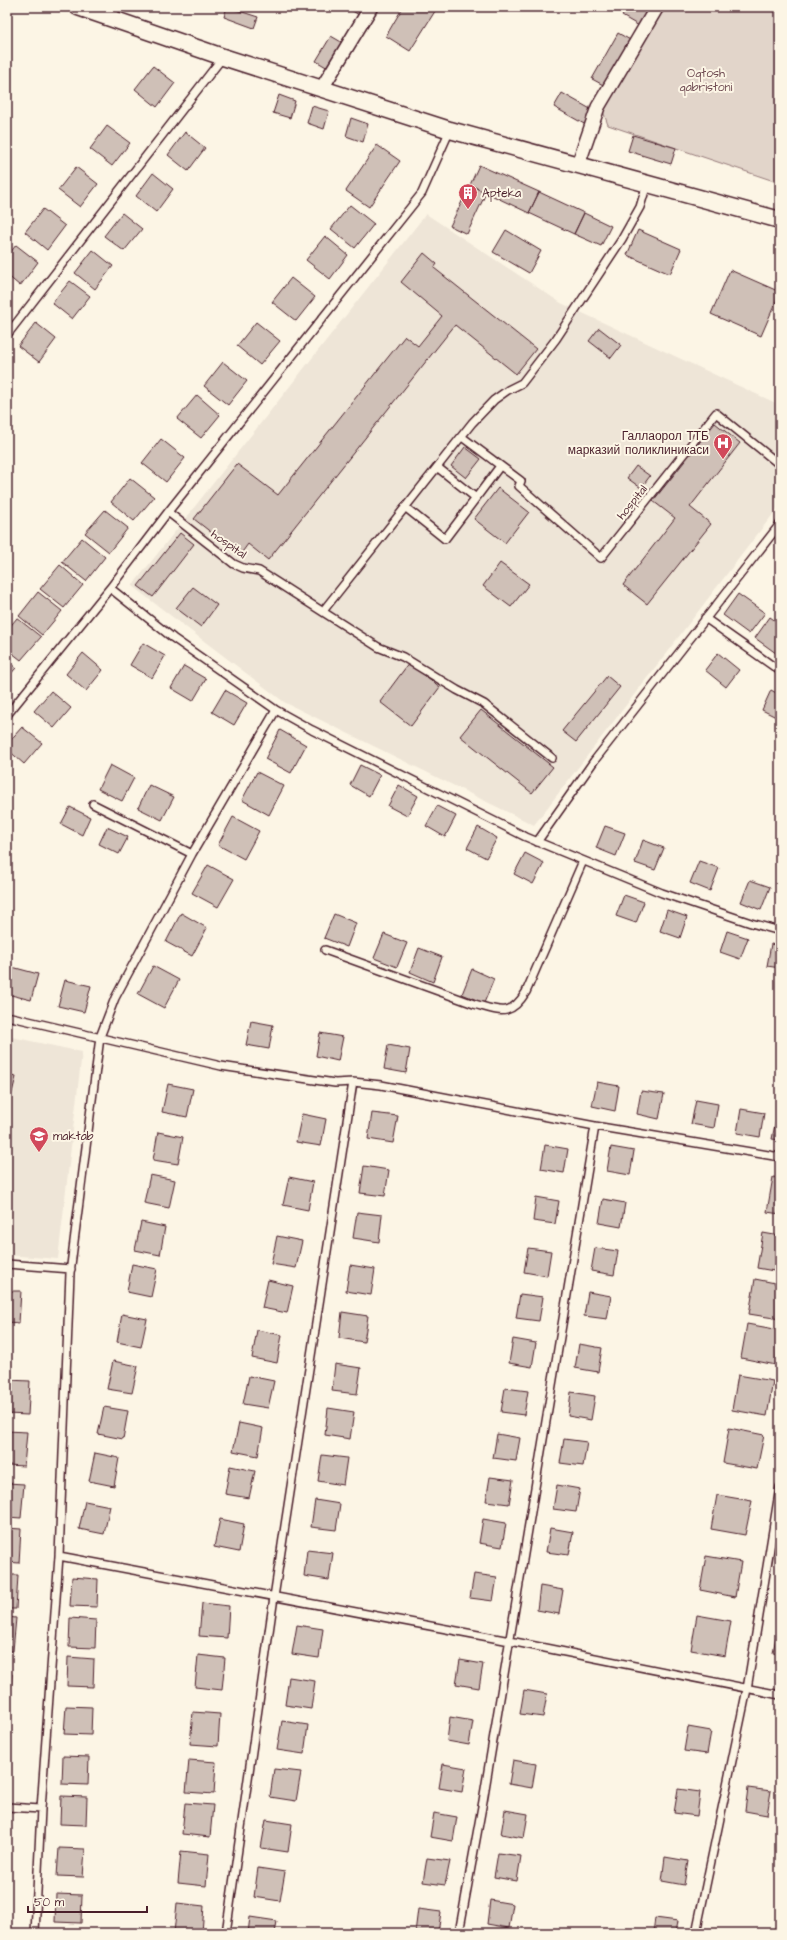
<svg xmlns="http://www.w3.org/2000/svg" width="787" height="1940" viewBox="0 0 787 1940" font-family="'Architects Daughter',sans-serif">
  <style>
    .built { fill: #eee5d7 }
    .green { fill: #e2d5ca; stroke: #967a7a }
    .building { fill: #cfc0b7; stroke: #4a1f2b }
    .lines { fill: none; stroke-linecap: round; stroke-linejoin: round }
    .service-casing { stroke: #4a1f2b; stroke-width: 10 }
    .minor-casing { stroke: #4a1f2b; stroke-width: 16 }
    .tertiary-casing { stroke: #4a1f2b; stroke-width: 19 }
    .service { stroke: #fcf5e5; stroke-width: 7 }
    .minor { stroke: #fcf5e5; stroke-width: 13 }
    .tertiary { stroke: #fcf5e5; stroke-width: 16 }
    .labels { text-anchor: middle; stroke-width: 4; stroke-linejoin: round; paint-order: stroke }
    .park-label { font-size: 12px; fill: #704c53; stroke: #fcf5e5 }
    .poi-label { font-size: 12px; fill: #4a1f2b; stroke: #fcf5e5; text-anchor: start }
    .street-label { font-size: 12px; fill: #4a1f2b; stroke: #fcf5e5 }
  </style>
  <rect width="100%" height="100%" fill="#fcf5e5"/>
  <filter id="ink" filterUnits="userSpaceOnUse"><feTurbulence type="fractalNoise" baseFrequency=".025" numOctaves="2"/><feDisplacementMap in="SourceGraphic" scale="8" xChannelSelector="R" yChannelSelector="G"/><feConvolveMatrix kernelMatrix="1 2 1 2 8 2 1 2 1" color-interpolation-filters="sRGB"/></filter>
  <g filter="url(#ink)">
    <path class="built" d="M426,214l135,89 219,102v100l-246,320 -250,-123 -152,-116z
      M7,1036l75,16 -24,207 -51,-4z"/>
    <path class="green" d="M661,7h119v176l-172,-58 -5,-14z"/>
    <path class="building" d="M227,7l31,10 -4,11 -30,-11z
      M346,7h18l-5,8z
      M403,7l34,1 -27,43 -24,-15z
      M628,7h25l-12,20 -19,-11z
      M618,33l14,8 -25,46 -15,-8z
      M331,36l12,7 -15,25 -12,-7z
      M153,66l22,17 -18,24 -22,-18z
      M562,93l32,18 -8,14 -32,-18z
      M279,95l16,6 -5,17 -17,-5z
      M312,106l17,5 -5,18 -17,-6z
      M351,118l17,6 -5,18 -17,-6z
      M107,126l23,17 -18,23 -22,-17z
      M185,132l20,16 -17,23 -20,-16z
      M633,135l43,13 -5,16 -43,-13z
      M377,145l23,16 -31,46 -23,-16z
      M479,165l60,27 -10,21 -59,-28z
      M76,167l22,17 -18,23 -22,-17z
      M153,173l20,16 -17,23 -20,-16z
      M470,185l16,8 -19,41 -17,-8z
      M539,192l45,21 -10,21 -45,-21z
      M350,205l24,19 -19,24 -24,-19z
      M43,209l22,17 -18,24 -22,-18z
      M122,213l20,16 -18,22 -20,-15z
      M584,213l27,13 -10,20 -27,-12z
      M506,230l35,21 -12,22 -36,-21z
      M638,230l43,19 -11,25 -43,-19z
      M325,236l23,19 -18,24 -24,-19z
      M16,245l22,17 -18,24 -13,-11v-18z
      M93,250l20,16 -18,23 -20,-16z
      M424,253l13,11 -3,4 102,81 -20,25 -61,-49 -187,235 -20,-16 -8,11 -46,-36 43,-55 41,31 127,-159 13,10 24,-30 -41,-34z
      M730,270l50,22 -19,44 -50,-22z
      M291,278l24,19 -19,24 -24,-19z
      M70,281l20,15 -18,23 -20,-16z
      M256,322l24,19 -20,24 -23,-19z
      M36,323l20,16 -17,23 -21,-16z
      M599,328l22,17 -10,13 -22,-17z
      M223,362l24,19 -19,24 -24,-19z
      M197,395l23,20 -19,23 -24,-19z
      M715,423l25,20 -50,64 21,17 -64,80 -24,-19 52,-67 -22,-17z
      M161,439l24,19 -19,24 -24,-19z
      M465,447l16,12 -15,19 -15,-12z
      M636,466l14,10 -9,12 -14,-10z
      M130,478l24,19 -20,24 -23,-19z
      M498,488l31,24 -24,31 -31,-24z
      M105,510l23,18 -19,24 -24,-19z
      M180,533l14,11 -41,53 -15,-11z
      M82,538l23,19 -19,24 -24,-19z
      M500,563l29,21 -18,23 -28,-21z
      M60,565l23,20 -19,23 -24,-19z
      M193,587l24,18 -16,22 -25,-19z
      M38,592l24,19 -20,24 -23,-19z
      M738,594l27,19 -16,21 -26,-19z
      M770,617l10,7v32l-25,-18z
      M17,618l24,19 -20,23 -14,-11v-19z
      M143,643l22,13 -13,22 -22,-13z
      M83,653l20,17 -17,21 -20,-17z
      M718,653l21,17 -13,17 -21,-17z
      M7,661l9,7 -9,10z
      M409,663l31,24 -29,39 -31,-24z
      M184,666l22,13 -13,22 -22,-13z
      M607,676l13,11 -44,55 -14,-11z
      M225,690l22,13 -13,22 -22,-13z
      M771,690l9,5v24l-18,-9z
      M51,691l20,17 -17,20 -20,-17z
      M481,710l72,57 -21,26 -72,-57z
      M22,727l20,16 -18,21 -17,-15v-5z
      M280,730l26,15 -15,28 -26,-14z
      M110,765l24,13 -12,23 -24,-12z
      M360,765l20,10 -11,21 -19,-11z
      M257,772l27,14 -15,29 -27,-15z
      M149,785l25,12 -12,23 -24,-12z
      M399,785l19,11 -11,20 -19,-10z
      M437,806l19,10 -11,21 -19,-11z
      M70,807l20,10 -8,18 -21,-11z
      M233,817l26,14 -15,28 -26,-14z
      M605,826l20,7 -9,23 -20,-8z
      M107,827l21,10 -9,17 -20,-10z
      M478,827l19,11 -11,20 -19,-10z
      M643,840l21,8 -9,22 -20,-7z
      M525,853l19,10 -11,21 -19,-10z
      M699,861l20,7 -9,23 -20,-8z
      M208,865l26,14 -16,28 -26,-14z
      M750,880l20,7 -9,23 -20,-8z
      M624,895l20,7 -8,21 -20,-7z
      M667,910l20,7 -7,21 -20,-7z
      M181,913l26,15 -15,28 -26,-14z
      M334,914l22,9 -9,24 -23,-9z
      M727,931l21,7 -8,21 -20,-7z
      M384,934l23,9 -10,24 -23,-9z
      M771,944l9,2v22l-13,-2z
      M419,948l23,9 -9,25 -23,-10z
      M153,966l26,14 -15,28 -26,-14z
      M12,967l26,7 -7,26 -24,-6z
      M472,969l22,10 -10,24 -22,-9z
      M65,980l26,6 -7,26 -26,-6z
      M251,1021l22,4 -4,24 -23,-4z
      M320,1033l23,4 -5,24 -22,-5z
      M388,1045l22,4 -4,24 -22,-4z
      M7,1075l9,2 -9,35z
      M597,1082l22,4 -4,25 -23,-5z
      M168,1084l25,5 -6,28 -25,-5z
      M641,1091l23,3 -5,25 -22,-5z
      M696,1100l22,4 -4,24 -23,-4z
      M741,1109l23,4 -4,24 -23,-4z
      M372,1113l26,3 -5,27 -25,-4z
      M302,1114l24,5 -5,27 -25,-4z
      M777,1115h3v25l-8,-1z
      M158,1132l25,5 -5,27 -25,-4z
      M545,1145l23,4 -4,24 -23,-4z
      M611,1147l23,4 -4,24 -23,-4z
      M364,1166l25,4 -4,26 -25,-3z
      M150,1175l25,5 -6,28 -25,-5z
      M289,1177l24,5 -5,28 -25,-5z
      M773,1177l7,1v36l-13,-2z
      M536,1197l23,4 -4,23 -22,-3z
      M603,1199l22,4 -4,24 -22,-4z
      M357,1212l25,3 -3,27 -26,-4z
      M141,1222l24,5 -5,28 -25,-5z
      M763,1233l17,3v36l-23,-4z
      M277,1236l25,5 -6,27 -25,-4z
      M528,1248l23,3 -4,25 -23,-4z
      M595,1248l23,3 -4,24 -23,-4z
      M132,1264l25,5 -6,28 -24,-5z
      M350,1265l25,4 -4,26 -25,-4z
      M755,1279l25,5v35l-31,-5z
      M268,1280l25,6 -6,27 -25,-5z
      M7,1291h14l-2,32 -12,-1z
      M588,1292l23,4 -4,23 -23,-3z
      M520,1294l23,3 -4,24 -23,-3z
      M342,1312l26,4 -4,26 -25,-4z
      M122,1314l25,5 -6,28 -24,-5z
      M747,1324l33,6 -4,35 -35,-7z
      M257,1330l25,5 -5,28 -25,-5z
      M513,1339l23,4 -4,24 -23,-4z
      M579,1344l23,4 -4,24 -23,-4z
      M113,1361l25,5 -6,27 -25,-4z
      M335,1364l26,4 -4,26 -25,-3z
      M738,1375l35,6 -6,35 -35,-6z
      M249,1376l25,5 -6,27 -25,-4z
      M7,1380l23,1 -2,34 -21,-1z
      M505,1388l23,3 -4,24 -23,-3z
      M571,1392l24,4 -4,24 -23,-4z
      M104,1407l24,4 -5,28 -25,-5z
      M328,1408l26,4 -4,27 -25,-4z
      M239,1423l24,5 -5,28 -25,-5z
      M729,1428l35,7 -7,34 -34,-6z
      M7,1431l20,1 -3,34 -17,-1z
      M497,1434l23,4 -4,23 -23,-3z
      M564,1439l23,3 -4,24 -23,-3z
      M95,1453l24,5 -5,28 -25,-5z
      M322,1455l25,3 -4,27 -25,-4z
      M230,1466l25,5 -6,27 -24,-4z
      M490,1477l23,3 -4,24 -23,-3z
      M7,1483l17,1 -3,34 -14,-1z
      M557,1485l23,4 -4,23 -23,-3z
      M717,1495l35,6 -7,34 -34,-6z
      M315,1500l25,4 -4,26 -25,-3z
      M85,1501l25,5 -6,28 -25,-5z
      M220,1519l24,5 -5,28 -25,-5z
      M483,1519l23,4 -4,24 -23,-4z
      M7,1528l14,1 -2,34 -12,-1z
      M550,1528l23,4 -4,23 -23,-3z
      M307,1550l26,3 -4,27 -25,-4z
      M706,1556l35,6 -6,35 -35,-7z
      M474,1574l23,3 -4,24 -23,-3z
      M7,1575h11l-2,34h-9z
      M72,1577l26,2 -1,28 -27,-1z
      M540,1586l23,4 -4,24 -22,-4z
      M202,1603l27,3 -2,32 -28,-2z
      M697,1615l34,6 -6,35 -34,-6z
      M7,1617l9,1 -3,33h-6z
      M70,1618l26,2 -1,28 -26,-1z
      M779,1619l1,1v34l-7,-1z
      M297,1625l26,4 -4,29 -27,-4z
      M198,1655l27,3 -3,32 -27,-3z
      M68,1657l26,2 -1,28 -26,-1z
      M460,1660l23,4 -4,24 -23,-4z
      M7,1673l5,1 -2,34 -3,-1z
      M289,1677l26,4 -4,28 -26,-4z
      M524,1690l23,4 -4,23 -23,-3z
      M66,1706l26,1 -1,28 -27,-1z
      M193,1712l27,2 -2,32 -28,-2z
      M450,1717l23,4 -4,24 -22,-4z
      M282,1721l26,4 -4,29 -27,-4z
      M688,1727l23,4 -4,23 -23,-3z
      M63,1756l26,1 -1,28 -26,-1z
      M189,1760l27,2 -2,32 -28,-2z
      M513,1760l23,4 -4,24 -23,-4z
      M443,1764l23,4 -4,24 -23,-4z
      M274,1769l27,3 -5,29 -26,-4z
      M748,1788l23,3 -4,24 -22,-4z
      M678,1789l22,3 -3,24 -23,-3z
      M61,1796l26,1 -1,28 -26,-1z
      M185,1803l28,2 -3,32 -28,-3z
      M505,1810l23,4 -4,24 -23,-4z
      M434,1813l23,4 -4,24 -23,-4z
      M266,1820l26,4 -4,28 -27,-4z
      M59,1848l26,1 -2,28 -26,-1z
      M181,1851l28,3 -3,32 -28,-3z
      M498,1853l23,3 -4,25 -23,-4z
      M665,1857l23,4 -4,24 -22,-4z
      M427,1858l23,3 -5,24 -22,-3z
      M258,1868l27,4 -5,29 -26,-4z
      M56,1894l26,1 -1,28 -26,-1z
      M490,1900l23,4 -4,24 -22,-4z
      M177,1903l27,3 -2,27h-28z
      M418,1909l23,3 -3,21h-23z
      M250,1917l27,4 -2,12h-27z
      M655,1918l23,3 -2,12h-23z"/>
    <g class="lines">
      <defs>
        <path id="service" d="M7,335l216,-278
          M462,437l59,44 -2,5 82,72 115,-145 64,52
          M437,467l39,31 24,-32
          M405,507l40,32 31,-41
          M168,512l66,52 9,4 16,3 119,76 25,10 54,33 27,14 68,54
          M110,588l63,50 66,46 37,26 36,20 214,107 136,56 89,30 29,8
          M323,611l149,-188 22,-23 14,-10 14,-7 34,-44 66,-100 18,-32 7,-23
          M705,618l75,53
          M7,715l103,-127 58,-76 254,-319 28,-63
          M93,804l99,50
          M537,842l57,-81 186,-237
          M325,950l149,54c26,7 36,14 52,-12l57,-131
          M7,1016l214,50 114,17 18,-1 28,3 214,41 185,31
          M7,1264l64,5
          M59,1556l451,85 270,54
          M7,1807l34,2
          M35,1933l6,-124 18,-253 11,-283 30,-236 15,-39 77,-144 84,-144
          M226,1933l48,-336 79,-515
          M459,1933l24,-132 112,-675
          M696,1933l51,-244 33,-202"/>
        <path id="minor" d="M322,88l49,-81
          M578,165l20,-58 59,-100"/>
        <path id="tertiary" d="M78,7l145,50 227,73 330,90"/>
      </defs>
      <use href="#service" class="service-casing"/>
      <use href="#minor" class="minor-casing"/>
      <use href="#tertiary" class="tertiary-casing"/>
      <use href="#service" class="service"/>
      <use href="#minor" class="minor"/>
      <use href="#tertiary" class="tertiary"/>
    </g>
  </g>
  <defs>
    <symbol id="building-pin" viewBox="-11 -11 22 30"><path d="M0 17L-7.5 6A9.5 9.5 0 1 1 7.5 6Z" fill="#d1495b" stroke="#fcf5e5"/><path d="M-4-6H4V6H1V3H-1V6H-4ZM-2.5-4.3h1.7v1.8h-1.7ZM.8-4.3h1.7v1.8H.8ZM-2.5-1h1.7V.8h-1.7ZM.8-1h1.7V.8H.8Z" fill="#fff"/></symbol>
    <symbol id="hospital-pin" viewBox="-11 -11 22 30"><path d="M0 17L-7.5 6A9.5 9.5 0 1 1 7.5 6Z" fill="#d1495b" stroke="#fcf5e5"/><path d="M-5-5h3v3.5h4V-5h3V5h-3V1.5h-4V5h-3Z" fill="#fff"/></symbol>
    <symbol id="school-pin" viewBox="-11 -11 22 30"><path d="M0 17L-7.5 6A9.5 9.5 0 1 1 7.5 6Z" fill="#d1495b" stroke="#fcf5e5"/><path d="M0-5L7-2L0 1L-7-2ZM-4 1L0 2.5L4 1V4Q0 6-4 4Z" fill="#fff"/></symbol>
  </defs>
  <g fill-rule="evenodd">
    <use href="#building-pin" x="457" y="182" width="22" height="30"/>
    <use href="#hospital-pin" x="712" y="432" width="22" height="30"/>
    <use href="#school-pin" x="28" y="1125" width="22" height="30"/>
  </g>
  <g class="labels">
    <g class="park-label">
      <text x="706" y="77">Oqtosh<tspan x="706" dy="14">qabristoni</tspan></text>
    </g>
    <g class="poi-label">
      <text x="482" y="197">Apteka</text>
      <text x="709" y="440" text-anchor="end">Галлаорол ТТБ<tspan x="709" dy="14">марказий поликлиникаси</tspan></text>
      <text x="53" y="1140">maktab</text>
    </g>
    <g class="street-label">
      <text transform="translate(632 502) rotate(-51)" y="4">hospital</text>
      <text transform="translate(229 544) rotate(35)" y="4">hospital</text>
    </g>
  </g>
  <rect width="787" height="1940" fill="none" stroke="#fcf5e5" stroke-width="24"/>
  <rect x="12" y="12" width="763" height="1916" fill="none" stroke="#4a1f2b" stroke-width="1.5" filter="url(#ink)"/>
  <path d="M28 1906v6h119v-6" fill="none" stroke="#4a1f2b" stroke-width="2"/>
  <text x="34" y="1906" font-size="12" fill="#4a1f2b" stroke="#fcf5e5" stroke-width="3" paint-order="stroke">50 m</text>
</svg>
